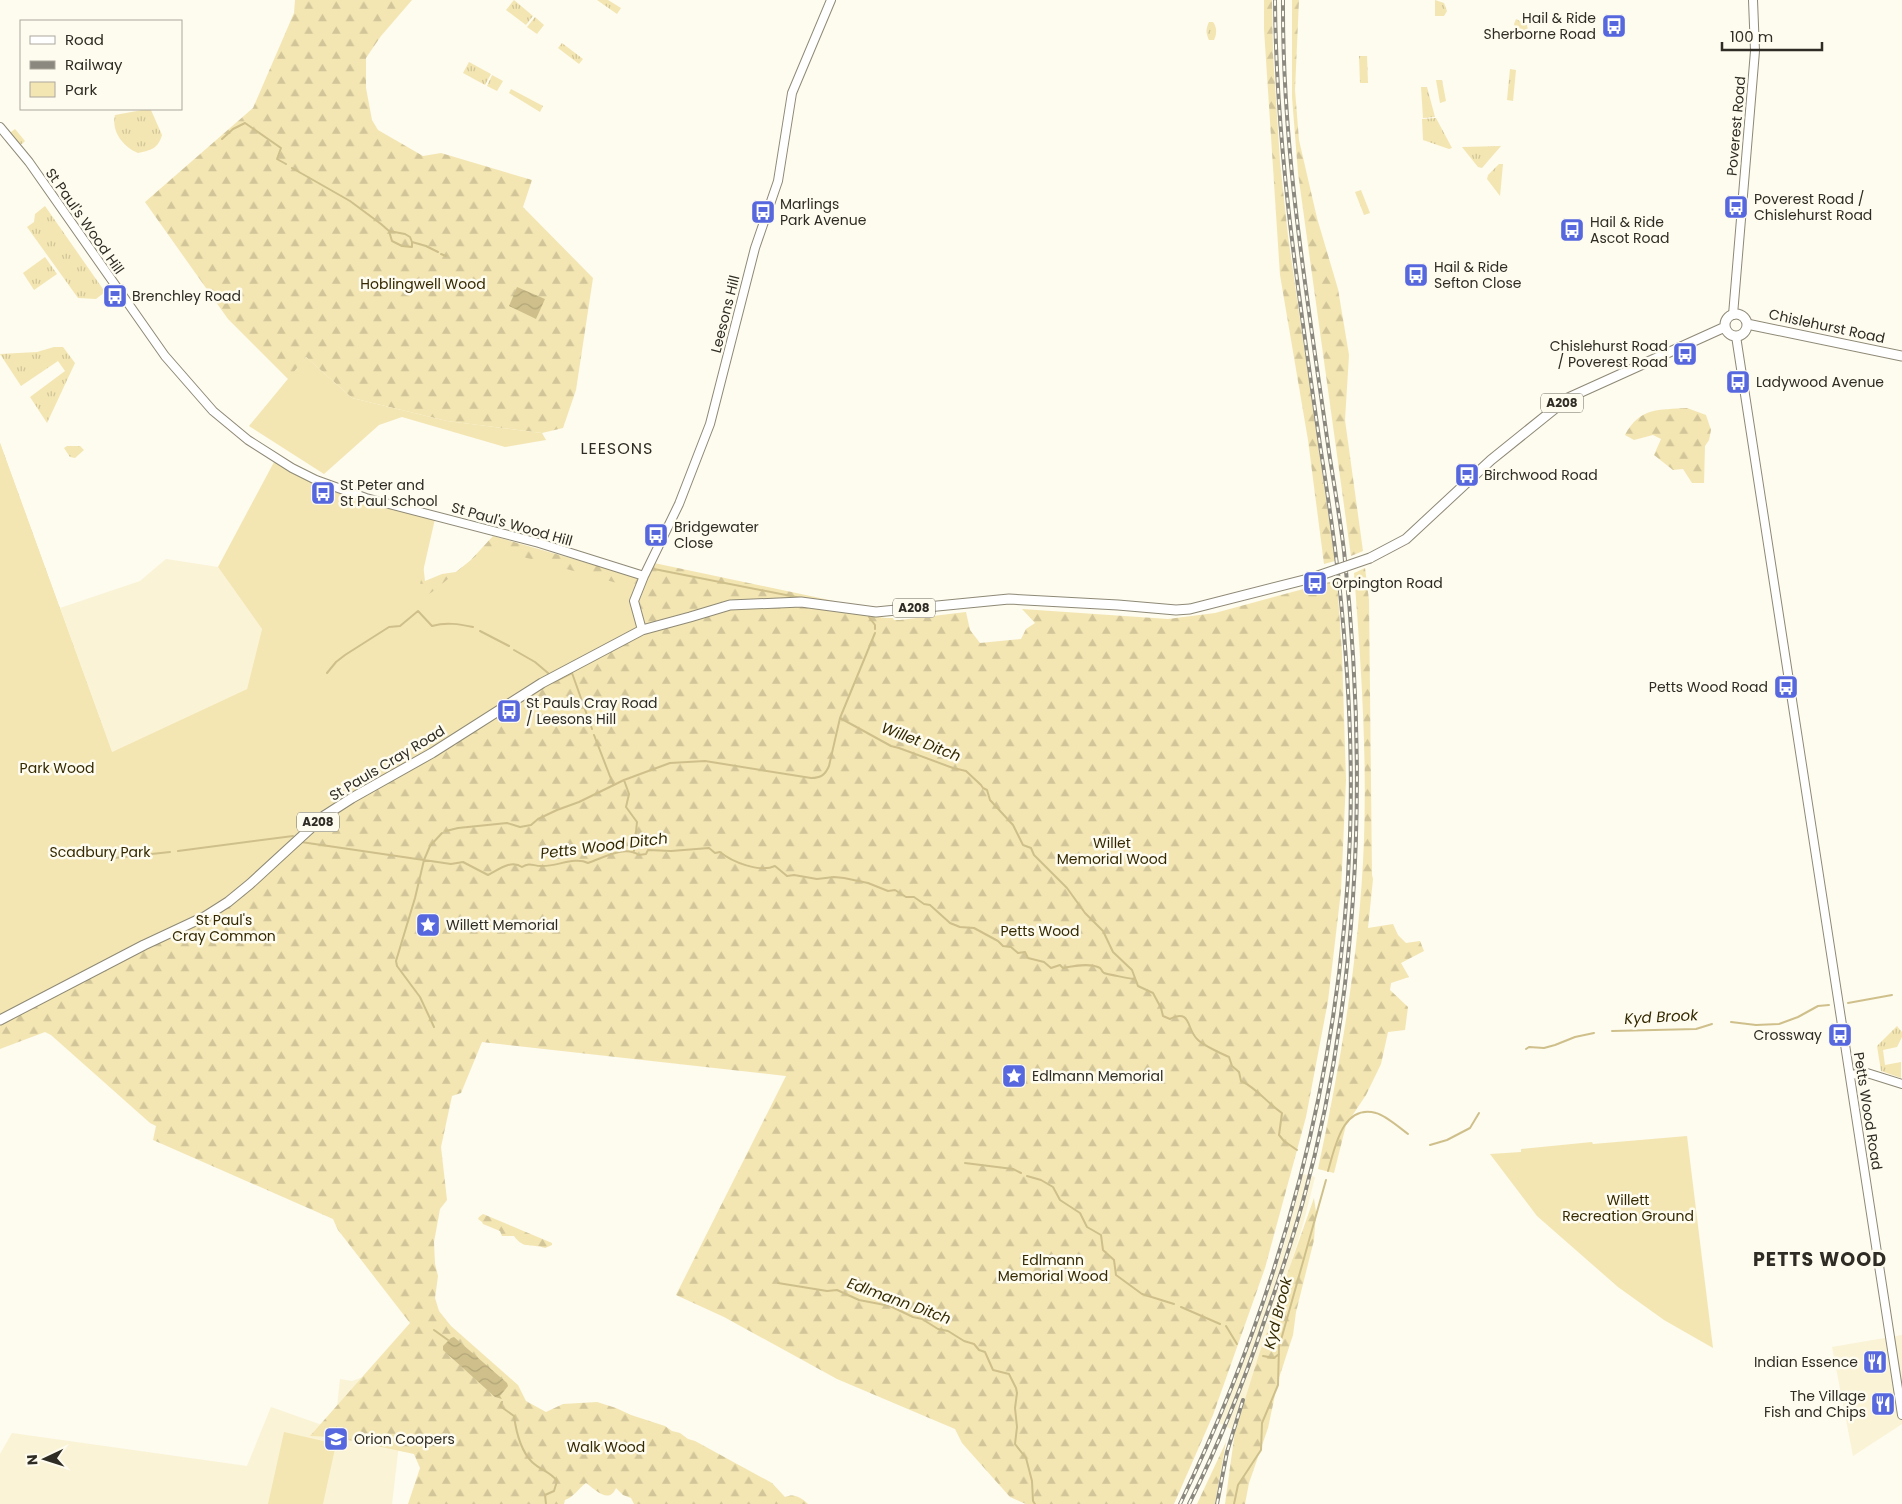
<svg xmlns="http://www.w3.org/2000/svg" width="1902" height="1504" viewBox="0 0 1902 1504" font-family="Poppins,sans-serif">
  <style>
    .built { fill: #faf3d6 }
    .grass { fill: url(#grass-tufts) }
    .forest { fill: url(#forest-firs) }
    .park { fill: #f3e6b2 }
    .water { fill: url(#water-waves) }
    .lines { fill: none; stroke-linecap: round; stroke-linejoin: round }
    .stream { stroke: #cfc08b; stroke-width: 2 }
    .secondary-casing { stroke: #8e8976; stroke-width: 10 }
    .primary-casing { stroke: #8e8976; stroke-width: 11 }
    .secondary { stroke: #fff; stroke-width: 8 }
    .primary { stroke: #fff; stroke-width: 9 }
    .rail-casing { stroke: #8b897f; stroke-width: 4 }
    .rail { stroke: #fefbef; stroke-width: 2; stroke-dasharray: 5.5; stroke-linecap: butt }
    .primary-bridge-casing { stroke: #8e8976; stroke-width: 11; stroke-linecap: butt }
    .primary-bridge { stroke: #fff; stroke-width: 9 }
    .labels { text-anchor: middle; stroke-width: 5; stroke-linejoin: round; paint-order: stroke }
    .shield { fill: #fefbef; stroke: #6c6a61; stroke-width: 1 }
    .shield-label { font-size: 12px; font-weight: bold; fill: #2e2c24 }
    .poi-label { font-size: 14px; fill: #2e2c24; stroke: #fefbef; text-anchor: start }
    .street-label { font-size: 14px; fill: #2e2c24; stroke: #fefbef }
    .park-label { font-size: 14px; fill: #342900; stroke: #fefbef }
    .water-label { font-size: 15px; font-style: italic; fill: #332900; stroke: #fefbef }
    .quarter-label { font-size: 16px; letter-spacing: 1px; fill: #2e2c24; stroke: #fefbef }
    .district-label { font-size: 19px; font-weight: bold; letter-spacing: 1px; fill: #2e2c24; stroke: #fefbef }
  </style>
  <defs>
    <pattern id="grass-tufts" width="24" height="20" patternUnits="userSpaceOnUse" patternTransform="scale(1.25)"><rect width="24" height="20" fill="#f3e6b2"/><path d="M3 7l-1-3M5 7V3M7 7l1-3M15 17l-1-3M17 17v-4M19 17l1-3" fill="none" stroke="#d1c599"/></pattern>
    <pattern id="forest-firs" width="22" height="20" patternUnits="userSpaceOnUse" patternTransform="scale(1.25)"><rect width="22" height="20" fill="#f3e6b2"/><path d="M5 1l3.5 6h-7zM16 11l3.5 6h-7z" fill="#d1c599"/></pattern>
    <pattern id="water-waves" width="16" height="10" patternUnits="userSpaceOnUse" patternTransform="scale(1.25)"><rect width="16" height="10" fill="#cfc08b"/><path d="M0 5q4-4 8 0t8 0" fill="none" stroke="#b2a578"/></pattern>
  </defs>
  <rect width="100%" height="100%" fill="#fefbef"/>
  <path class="built" d="M166,559l52,8 44,62 -15,60 -135,63 -52,-144 80,-27z
    M1303,1174l12,3 -11,44 -15,49 -30,84 -24,77 -16,-8 46,-120 20,-62z
    M1902,1335v89l-49,32 -21,-109z
    M369,1375l30,69 -7,60h-392v-50l12,-21 235,33 24,-59 51,18 14,-9 4,-37 12,2z"/>
  <path class="grass" d="M514,0l19,16 -7,9 -20,-15z
    M597,0h11l13,8 -4,6z
    M1435,0l9,3 3,8 -3,5h-9z
    M535,17l9,8 -7,9 -10,-7z
    M1516,19l11,6 1,5 -3,7 -7,-3 -4,-10z
    M1209,22h4c4,5 4,12 1,18h-5c-3,-5 -3,-13 0,-18z
    M562,43l21,16 -4,5 -21,-16z
    M1359,56h8l1,27h-8z
    M469,62l22,12 -6,11 -22,-12z
    M1510,69l6,1 -3,31 -6,-1z
    M492,75l11,6 -6,10 -10,-5z
    M1436,80h6l4,21 -6,2z
    M1421,87h6l8,30 -12,1z
    M511,89l32,17 -3,6 -31,-19z
    M148,109l3,1 11,25c-4,14 -11,15 -24,18 -15,-6 -27,-22 -23,-38z
    M1436,118l16,30 -3,1 -26,-9 -1,-21z
    M15,129l10,12 -3,3h-3l-8,-9v-3z
    M1501,146l-19,22 -4,-1 -16,-20z
    M1499,164h4l-3,32 -13,-17 1,-4z
    M1361,190l9,23 -6,2 -9,-23z
    M45,206l60,86 -9,7 -18,-1 -51,-71 7,-5 1,-8z
    M45,257l12,17 -23,16 -11,-17z
    M54,347h9l12,16 -28,60 -17,-26 35,-26 -7,-10 -37,25 -21,-32 37,-2z
    M67,446h13l4,4 -9,8 -5,-1 -6,-9z
    M1897,1026l5,6v5l-5,10 -14,3 2,15 16,-3v16l-20,-7 -4,-25z"/>
  <path class="forest" d="M295,0h117l-31,36 -15,22v30l6,32 6,10 45,26 18,-3 91,27 -9,27 70,71 -17,112 -13,38 -21,5 -95,-12 -95,-23 -46,-41 -17,23 -61,-61 -83,-117 108,-94 41,-95z
    M1264,0h8l1,54 7,108 8,74 47,325 -11,3 -16,-124 -28,-165 -16,-246z
    M1292,0h7l-4,90 4,50 18,78 21,71 11,66 -4,65 18,131 -12,5 -53,-383 -6,-76z
    M1687,408l19,7 5,15 -2,10 -4,6 -1,37h-12l-9,-14 -10,1 -19,-15 7,-16 -8,-4 -19,5 -9,-5c15,-28 33,-25 62,-27z
    M0,443l122,337 301,-216 2,17 17,-7 14,-2 14,-11 23,-25 126,36 28,5 7,-14 180,38 -1,10 53,7h7l1,2h6l66,-8 4,18 10,13 41,-4 5,-10 9,-6 -13,-14 146,10 47,-6 122,-33 5,73 4,127 -5,111 -13,110 -22,116 -41,151 -52,147 -39,89h-148l-16,-7 -48,-54 -7,-14 -118,-50 -113,-62 -48,-22 110,-219 -304,-34 -21,51 -9,3 -11,51 6,53 -7,9 -6,33 1,22 3,12 -3,22 4,13 12,15 67,59 8,16 20,11 17,-8 34,-2 19,6 15,7 34,11 7,5 8,2 8,6 7,2 77,42 13,14c9,-4 16,0 23,7h-174l-3,-6 -8,-3 -7,-7c-7,16 -19,3 -30,-5 -7,5 -12,14 -21,17l-1,4h-156l12,-36 -6,-14 -80,-17 -24,-1 100,-113 -72,-93 -5,-11 -180,-79 3,-14 -6,-3 -99,-88 -6,-3 -45,17z
    M1365,568l4,32 3,275 1,4 -5,49 25,-4 5,11 8,8 14,-2 4,10 -23,12 8,14 -18,6 -1,7 18,17 -3,23 -17,2 -7,32 -15,31 -20,30 -12,48 -16,-4c23,-108 42,-218 46,-329 3,-89 -3,-178 -10,-267z
    M1314,1198l2,14 -2,28 -18,72 -3,23 -15,46 -10,47 -19,55 -4,21h-20l10,-73 24,-77z
    M483,1214l69,29v2l-7,3c-14,-5 -21,2 -31,-12h-12l-2,-5 -17,-7 -1,-2 -4,-3 1,-2z
    M1226,1442l-11,62h-18z"/>
  <path class="park" d="M306,357l46,41 95,23 95,12 4,7 -41,7 -103,-30 -23,8 -55,49 -75,-48z
    M0,443l112,309 135,-63 15,-60 -44,-62 56,-105 35,19 34,13 92,25 -19,83 16,-10 55,-45 148,41 -6,17 7,24 -301,174 -14,11 -97,87 -27,16 -197,99z
    M1687,1136l26,212 -49,-28 -46,-33 -81,-71 -47,-62 31,-2v-3l71,-7 1,2z
    M284,1432l52,12 -13,60h-55z"/>
  <path class="water" d="M517,287l28,12 -9,20 -27,-13z
    M454,1337l53,46 1,3 -8,10 2,3 -7,-2 -52,-47v-4l8,-8z"/>
  <g class="lines">
    <path class="stream" d="M222,139l11,-10 12,-6 36,25 -4,11 9,5
      M292,168l58,33 31,23 8,7 3,10 10,5 10,1v-5
      M389,231l16,3 5,3 2,5 14,4 12,6
      M441,254l5,2
      M654,569l147,29
      M869,617l6,8v4
      M480,631l29,15
      M514,650l21,12 13,11
      M327,673l9,-11 9,-7 44,-28 11,-1 18,-15 14,15c14,-4 27,-2 41,1
      M554,682l18,-9 20,56
      M840,718l51,28 8,2 54,20 13,3 15,14 2,3 4,2 3,10 23,25 10,20 8,3 3,7 33,33 18,25 18,18 10,21 19,18 6,16 15,7 8,15 2,8 7,3c22,-11 16,11 28,21 5,5 24,14 31,17l3,9 7,6 2,9c16,7 26,22 41,32l-3,22 5,6 13,9
      M594,735l19,49
      M624,780l5,14 -3,13 11,15 -3,29
      M446,831l12,-3 49,-5 13,4 11,-2 7,-6 19,-9 22,-8 45,-22 46,-17 35,-2 106,17c10,0 14,-3 18,-12l11,-48 35,-85
      M301,842l150,22 12,-2 25,13c10,-5 23,-16 34,-8 8,-5 11,-1 19,-1 15,1 34,-10 47,-3 15,-5 36,-18 51,-8l7,-1 2,-4 23,1 38,-3 6,5 5,-1c12,10 40,21 55,14l12,10 7,-1 23,4 17,-2 10,1 24,5 20,8 7,-1 11,7h8l10,7 6,1 20,18 10,4 14,1 24,13 5,5 8,1 7,6 7,-1 3,6 16,4 7,6 9,-3 3,3c10,-2 25,-5 35,-1 5,2 2,3 6,6 2,1 28,6 31,6
      M178,851l115,-15
      M69,853l39,5
      M114,858l56,-6
      M1848,1003l44,-8
      M1731,1022l25,3 23,-1 19,-7 20,-11 11,-1
      M434,1027l-14,-30 -23,-31 -1,-5 19,-63 9,-38 6,-14 12,-13
      M1612,1031l84,-2 16,-5
      M1526,1049l3,-2 15,1 11,-3 20,-8 19,-4
      M1430,1145l17,-5 23,-12 9,-15
      M965,1163l48,6 8,4
      M1328,1171c7,-23 14,-67 48,-58 9,2 24,15 32,21
      M1027,1176l14,4 12,7 7,13 20,13 7,14 14,8 2,15 11,10 2,15 26,19 32,10
      M778,1283l49,8 10,-1 22,10 31,6 23,11 9,2 16,10 10,2 16,10 10,3 5,6 6,2 8,18 16,4 7,14 1,5 -2,15 2,19 -2,17 11,14 6,23 1,20 2,3
      M1181,1307l39,17
      M1226,1326l11,18
      M434,1330l14,10
      M1263,1356l11,2 5,-4
      M502,1402l-2,4 14,10c2,15 7,35 18,46 8,8 19,10 25,19l-3,10 -9,4 1,9
      M1234,1504l4,-19 23,-35 1,-27 16,-38 1,-38 47,-167"/>
    <defs>
      <path id="secondary" d="M0,127l29,35 136,194 48,55 35,29 44,28 24,12 50,18 173,45 105,33
        M1733,315l22,-264 -2,-51
        M1736,336l166,1079
        M642,630l-8,-29 10,-25 35,-72 31,-80 45,-176 23,-67 14,-88 39,-93
        M1850,1075l17,-2 35,11"/>
      <path id="primary" d="M1725 325a11 11 0 1 1 22 0a11 11 0 1 1-22 0Z
        M1747,324l155,32
        M1370,558l36,-19 85,-79 77,-62 157,-71
        M0,1020l144,-75 62,-29 22,-14 22,-18 74,-68 28,-18 80,-45 110,-70 100,-53 48,-13 40,-12 71,-3 75,10 133,-13 109,6 58,5 14,-1 122,-31"/>
    </defs>
    <use href="#secondary" class="secondary-casing"/>
    <use href="#primary" class="primary-casing"/>
    <use href="#secondary" class="secondary"/>
    <use href="#primary" class="primary"/>
    <defs>
      <path id="rail" d="M1180,1504c101,-208 162,-437 170,-668 3,-84 -2,-170 -11,-254 -5,-46 -12,-92 -19,-137 -21,-148 -44,-296 -45,-445
        M1189,1504c30,-60 55,-122 76,-185 14,-39 27,-78 38,-118 58,-212 65,-432 41,-650 -4,-33 -10,-66 -15,-99 -21,-150 -47,-300 -46,-452
        M1217,1504l10,-52 16,-52"/>
    </defs>
    <use href="#rail" class="rail-casing"/>
    <use href="#rail" class="rail"/>
    <defs>
      <path id="primary-bridge" d="M1312,578l58,-20"/>
    </defs>
    <use href="#primary-bridge" class="primary-bridge-casing"/>
    <use href="#primary-bridge" class="primary-bridge"/>
  </g>
  <defs>
    <symbol id="bus-square" viewBox="-11 -11 22 22"><rect x="-9" y="-9" width="18" height="18" rx="4" fill="#5768df" stroke="#fefbef"/><path d="M-5-6H5V4H4V6H2V4H-2V6H-4V4H-5ZM-3.5-4V0h7V-4ZM-3.5 1.2v1.5H-2V1.2ZM2 1.2v1.5H3.5V1.2Z" fill="#fff"/></symbol>
    <symbol id="sight-square" viewBox="-11 -11 22 22"><rect x="-9" y="-9" width="18" height="18" rx="4" fill="#5768df" stroke="#fefbef"/><path d="M0-6L1.8-2.2L6-1.7L2.9 1.2L3.7 5.4L0 3.3L-3.7 5.4L-2.9 1.2L-6-1.7L-1.8-2.2Z" fill="#fff"/></symbol>
    <symbol id="restaurant-square" viewBox="-11 -11 22 22"><rect x="-9" y="-9" width="18" height="18" rx="4" fill="#5768df" stroke="#fefbef"/><path d="M-5-6h1v4h1v-4h1v4h1v-4h1v5L-1.5 .5V6h-2V.5L-5-1ZM5-6V6H3V1.5H1.5Q1.5-4 5-6Z" fill="#fff"/></symbol>
    <symbol id="school-square" viewBox="-11 -11 22 22"><rect x="-9" y="-9" width="18" height="18" rx="4" fill="#5768df" stroke="#fefbef"/><path d="M0-5L7-2L0 1L-7-2ZM-4 1L0 2.5L4 1V4Q0 6-4 4Z" fill="#fff"/></symbol>
  </defs>
  <g fill-rule="evenodd">
    <use href="#bus-square" x="1600" y="12" width="28" height="28"/>
    <use href="#bus-square" x="1722" y="193" width="28" height="28"/>
    <use href="#bus-square" x="749" y="198" width="28" height="28"/>
    <use href="#bus-square" x="1558" y="216" width="28" height="28"/>
    <use href="#bus-square" x="1402" y="261" width="28" height="28"/>
    <use href="#bus-square" x="101" y="282" width="28" height="28"/>
    <use href="#bus-square" x="1671" y="340" width="28" height="28"/>
    <use href="#bus-square" x="1724" y="368" width="28" height="28"/>
    <use href="#bus-square" x="1453" y="461" width="28" height="28"/>
    <use href="#bus-square" x="309" y="479" width="28" height="28"/>
    <use href="#bus-square" x="642" y="521" width="28" height="28"/>
    <use href="#bus-square" x="1301" y="569" width="28" height="28"/>
    <use href="#bus-square" x="1772" y="673" width="28" height="28"/>
    <use href="#bus-square" x="495" y="697" width="28" height="28"/>
    <use href="#sight-square" x="414" y="911" width="28" height="28"/>
    <use href="#bus-square" x="1826" y="1021" width="28" height="28"/>
    <use href="#sight-square" x="1000" y="1062" width="28" height="28"/>
    <use href="#restaurant-square" x="1861" y="1348" width="28" height="28"/>
    <use href="#restaurant-square" x="1869" y="1390" width="28" height="28"/>
    <use href="#school-square" x="322" y="1425" width="28" height="28"/>
  </g>
  <g class="labels">
    <g class="shield">
      <rect x="1541" y="393.5" width="42" height="19" rx="4"/>
      <rect x="893" y="598.5" width="42" height="19" rx="4"/>
      <rect x="297" y="812.5" width="42" height="19" rx="4"/>
    </g>
    <g class="shield-label">
      <text x="1562" y="407">A208</text>
      <text x="914" y="612">A208</text>
      <text x="318" y="826">A208</text>
    </g>
    <g class="poi-label">
      <text x="1596" y="23" text-anchor="end">Hail &amp; Ride<tspan x="1596" dy="16">Sherborne Road</tspan></text>
      <text x="1754" y="204">Poverest Road /<tspan x="1754" dy="16">Chislehurst Road</tspan></text>
      <text x="780" y="209">Marlings<tspan x="780" dy="16">Park Avenue</tspan></text>
      <text x="1590" y="227">Hail &amp; Ride<tspan x="1590" dy="16">Ascot Road</tspan></text>
      <text x="1434" y="272">Hail &amp; Ride<tspan x="1434" dy="16">Sefton Close</tspan></text>
      <text x="132" y="301">Brenchley Road</text>
      <text x="1668" y="351" text-anchor="end">Chislehurst Road<tspan x="1668" dy="16">/ Poverest Road</tspan></text>
      <text x="1756" y="387">Ladywood Avenue</text>
      <text x="1484" y="480">Birchwood Road</text>
      <text x="340" y="490">St Peter and<tspan x="340" dy="16">St Paul School</tspan></text>
      <text x="674" y="532">Bridgewater<tspan x="674" dy="16">Close</tspan></text>
      <text x="1332" y="588">Orpington Road</text>
      <text x="1768" y="692" text-anchor="end">Petts Wood Road</text>
      <text x="526" y="708">St Pauls Cray Road<tspan x="526" dy="16">/ Leesons Hill</tspan></text>
      <text x="446" y="930">Willett Memorial</text>
      <text x="1822" y="1040" text-anchor="end">Crossway</text>
      <text x="1032" y="1081">Edlmann Memorial</text>
      <text x="1858" y="1367" text-anchor="end">Indian Essence</text>
      <text x="1866" y="1401" text-anchor="end">The Village<tspan x="1866" dy="16">Fish and Chips</tspan></text>
      <text x="354" y="1444">Orion Coopers</text>
    </g>
    <g class="street-label">
      <text transform="translate(1736 126) rotate(-85)" y="5">Poverest Road</text>
      <text transform="translate(85 221) rotate(55)" y="5">St Paul's Wood Hill</text>
      <text transform="translate(725 314) rotate(-76)" y="5">Leesons Hill</text>
      <text transform="translate(1827 326) rotate(12)" y="5">Chislehurst Road</text>
      <text transform="translate(512 524) rotate(16)" y="5">St Paul's Wood Hill</text>
      <text transform="translate(387 763) rotate(-31)" y="5">St Pauls Cray Road</text>
      <text transform="translate(1868 1111) rotate(81)" y="5">Petts Wood Road</text>
    </g>
    <g class="park-label">
      <text x="423" y="289">Hoblingwell Wood</text>
      <text x="57" y="773">Park Wood</text>
      <text x="1112" y="848">Willet<tspan x="1112" dy="16">Memorial Wood</tspan></text>
      <text x="100" y="857">Scadbury Park</text>
      <text x="224" y="925">St Paul's<tspan x="224" dy="16">Cray Common</tspan></text>
      <text x="1040" y="936">Petts Wood</text>
      <text x="1628" y="1205">Willett<tspan x="1628" dy="16">Recreation Ground</tspan></text>
      <text x="1053" y="1265">Edlmann<tspan x="1053" dy="16">Memorial Wood</tspan></text>
      <text x="606" y="1452">Walk Wood</text>
    </g>
    <g class="water-label">
      <text transform="translate(921 742) rotate(21)" y="5">Willet Ditch</text>
      <text transform="translate(604 846) rotate(-7)" y="5">Petts Wood Ditch</text>
      <text transform="translate(1661 1017) rotate(-3)" y="5">Kyd Brook</text>
      <text transform="translate(899 1301) rotate(20)" y="5">Edlmann Ditch</text>
      <text transform="translate(1278 1313) rotate(-76)" y="5">Kyd Brook</text>
    </g>
    <g class="quarter-label">
      <text x="617" y="454">LEESONS</text>
    </g>
    <g class="district-label">
      <text x="1820" y="1266">PETTS WOOD</text>
    </g>
  </g>
  <rect x="20" y="20" width="162" height="90" fill="#fefbef" stroke="#aba89e"/>
  <rect x="30" y="36" width="25" height="8" fill="#ffffff" stroke="#aba89e"/>
  <text x="65" y="45" font-size="15" fill="#2e2c24">Road</text>
  <rect x="30" y="61" width="25" height="8" fill="#8b897f" stroke="#aba89e"/>
  <text x="65" y="70" font-size="15" fill="#2e2c24">Railway</text>
  <rect x="30" y="82" width="25" height="15" fill="#f3e6b2" stroke="#aba89e"/>
  <text x="65" y="95" font-size="15" fill="#2e2c24">Park</text>
  <g transform="translate(45 1459) rotate(266)" stroke="#fefbef" stroke-width="4" paint-order="stroke">
  <path d="M0-4L9 19L0 12L-9 19Z" fill="#2e2c24"/>
  <text y="-8" font-size="14" font-weight="bold" text-anchor="middle" fill="#2e2c24">N</text>
  </g>
  <path d="M1722 42v8h100v-8" fill="none" stroke="#2e2c24" stroke-width="2.5"/>
  <text x="1730" y="42" font-size="15" fill="#2e2c24" stroke="#fefbef" stroke-width="4" paint-order="stroke">100 m</text>
</svg>
